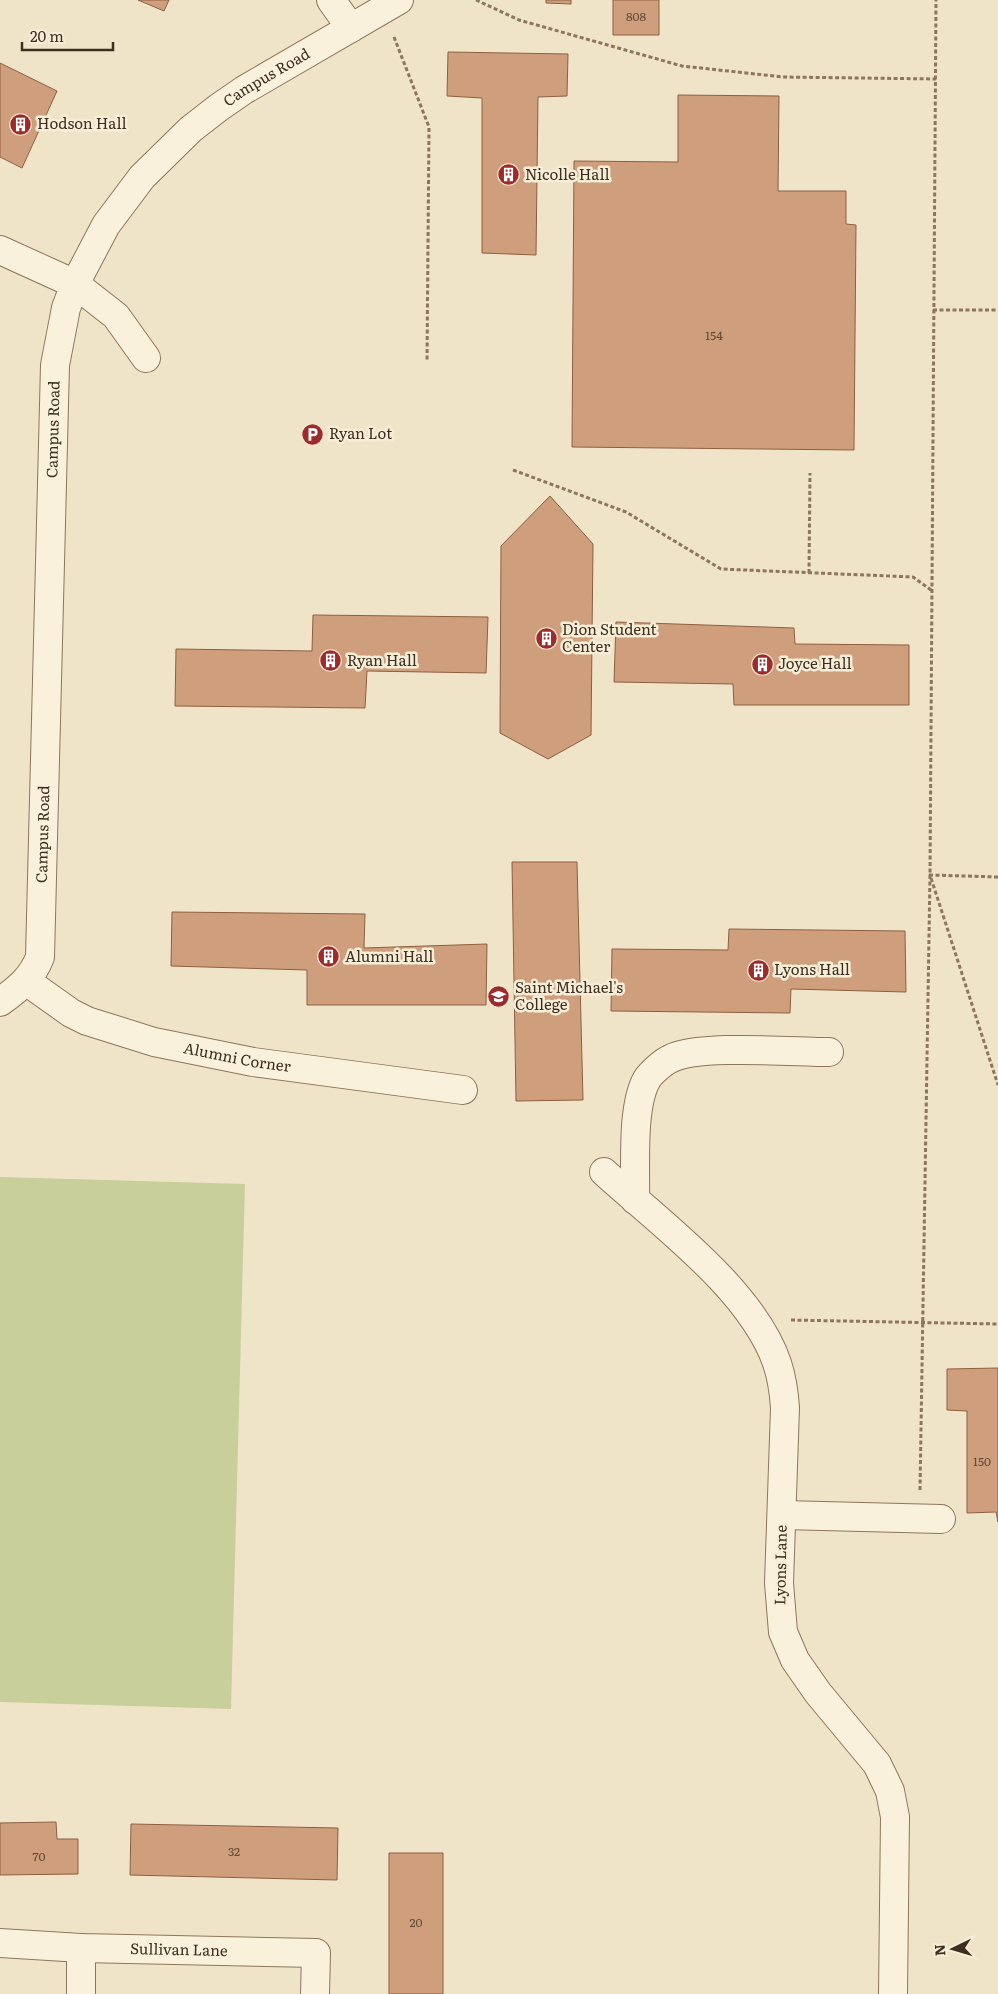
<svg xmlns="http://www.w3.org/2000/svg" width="998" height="1994" viewBox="0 0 998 1994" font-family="Literata,serif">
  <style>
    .green { fill: #c9cf9b }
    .building { fill: #cf9f7d; stroke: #8d5f41 }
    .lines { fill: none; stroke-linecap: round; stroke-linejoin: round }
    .minor-casing { stroke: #8d765c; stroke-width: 30 }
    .path { stroke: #8d765c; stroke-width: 3; stroke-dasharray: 4 2.5; stroke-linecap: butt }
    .minor { stroke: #faf1dc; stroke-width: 28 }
    .labels { text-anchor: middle; stroke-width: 5; stroke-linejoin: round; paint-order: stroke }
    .number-label { font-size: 12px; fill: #624a37 }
    .street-label { font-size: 15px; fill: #3d2e20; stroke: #f7eed8 }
    .poi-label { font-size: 15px; fill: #3d2e20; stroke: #f7eed8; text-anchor: start }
  </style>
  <rect width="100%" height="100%" fill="#f0e4c8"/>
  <path class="green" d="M0,1177l245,7 -14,525 -231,-7z"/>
  <path class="building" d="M138,0h31l-5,11z
    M546,0h25v4l-25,-1z
    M613,0h46v35h-46z
    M448,52l120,2 -1,42 -29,1 -2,158 -54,-2v-155l-35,-2z
    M0,63l57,28 -35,77 -22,-11z
    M678,95l101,1 -1,95h68v33l10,1 -2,225 -282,-3 2,-286 104,1z
    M550,496l43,48 -2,191 -43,24 -48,-26 1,-187z
    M313,615l175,2 -2,56 -119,-2 -2,37 -190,-2 1,-57 136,2z
    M616,622l178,6 1,16 114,1v60h-175l-1,-21 -119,-2z
    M512,862h65l6,238 -67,1z
    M172,912l193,2 -1,34 123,-4 -1,61h-179v-35l-136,-4z
    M729,929l176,2 1,61 -115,-3 -1,24 -179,-2 1,-62 116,1z
    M998,1368v154l-2,-10 -29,1v-102l-20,-1v-41z
    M56,1822l1,17h21v35l-78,1v-52z
    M131,1824l207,4 -1,52 -207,-5z
    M389,1853h54v141h-54z"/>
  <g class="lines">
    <defs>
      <g id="minor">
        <path d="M331,0l20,28"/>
        <path d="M0,250l75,34 41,32 30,42"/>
        <path id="s1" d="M26,981l45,32 16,8 67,21 99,20 210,28"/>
        <path id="s2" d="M0,1002c18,-13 32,-24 40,-45l15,-592 11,-57 9,-24 31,-59 36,-48 49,-48 27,-21 26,-18 155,-90"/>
        <path d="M604,1172c56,51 148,118 173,191 5,15 7,29 8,45l-6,175 4,49 12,28 23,33 59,71 13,27 5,26 -2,177"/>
        <path d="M635,1200c1,-33 -4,-93 12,-121 4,-6 16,-17 23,-20 28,-15 123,-7 159,-7"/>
        <path d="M783,1515l158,4"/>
        <path id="s3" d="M0,1943l81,5 235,5 -1,41"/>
        <path d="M81,1948v46"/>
      </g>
    </defs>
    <use href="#minor" class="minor-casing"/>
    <path class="path" d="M476,0l43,20 163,46 101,11 153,2
      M394,37l35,90 -2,235
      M933,310h65
      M513,470l113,42 95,57 192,8 18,13
      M809,573l1,-100
      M998,877l-68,-2 68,210
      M791,1320l207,4
      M920,1490l10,-615 6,-875"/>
    <use href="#minor" class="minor"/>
  </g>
  <defs>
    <symbol id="building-disc" viewBox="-11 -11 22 22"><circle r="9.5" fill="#9e2a2b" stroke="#f7eed8"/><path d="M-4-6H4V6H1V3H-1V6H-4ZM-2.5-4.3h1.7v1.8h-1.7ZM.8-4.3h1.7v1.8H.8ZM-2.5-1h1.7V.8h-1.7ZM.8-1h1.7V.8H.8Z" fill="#fff"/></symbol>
    <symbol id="parking-disc" viewBox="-11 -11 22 22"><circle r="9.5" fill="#9e2a2b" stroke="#f7eed8"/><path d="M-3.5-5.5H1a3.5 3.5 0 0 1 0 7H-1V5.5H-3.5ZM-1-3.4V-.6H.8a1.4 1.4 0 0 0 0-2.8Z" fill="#fff"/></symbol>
    <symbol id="university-disc" viewBox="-11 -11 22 22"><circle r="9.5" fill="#9e2a2b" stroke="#f7eed8"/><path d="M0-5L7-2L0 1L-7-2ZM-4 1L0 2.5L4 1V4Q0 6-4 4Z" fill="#fff"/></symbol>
  </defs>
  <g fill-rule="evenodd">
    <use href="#building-disc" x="8" y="112" width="25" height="25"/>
    <use href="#building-disc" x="496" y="162" width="25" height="25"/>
    <use href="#parking-disc" x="300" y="422" width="25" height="25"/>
    <use href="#building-disc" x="534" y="626" width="25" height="25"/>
    <use href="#building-disc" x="318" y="648" width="25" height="25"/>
    <use href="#building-disc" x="750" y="652" width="25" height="25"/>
    <use href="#building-disc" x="316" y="944" width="25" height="25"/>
    <use href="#building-disc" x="746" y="958" width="25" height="25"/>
    <use href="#university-disc" x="486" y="984" width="25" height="25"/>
  </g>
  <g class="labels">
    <g class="number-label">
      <text x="636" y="21">808</text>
      <text x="714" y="340">154</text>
      <text x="982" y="1466">150</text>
      <text x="234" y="1856">32</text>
      <text x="39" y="1861">70</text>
      <text x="416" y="1927">20</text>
    </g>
    <g class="street-label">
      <text dy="5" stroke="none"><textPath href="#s2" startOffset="1024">Campus Road</textPath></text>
      <text dy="5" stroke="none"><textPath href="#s2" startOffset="589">Campus Road</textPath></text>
      <text dy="5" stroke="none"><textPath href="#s2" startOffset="184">Campus Road</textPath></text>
      <text dy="5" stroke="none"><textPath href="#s1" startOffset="228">Alumni Corner</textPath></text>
      <text transform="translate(781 1565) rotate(-89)" y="5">Lyons Lane</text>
      <text dy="5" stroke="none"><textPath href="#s3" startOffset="179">Sullivan Lane</textPath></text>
    </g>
    <g class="poi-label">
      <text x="37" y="129">Hodson Hall</text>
      <text x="525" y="180">Nicolle Hall</text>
      <text x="329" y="439">Ryan Lot</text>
      <text x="562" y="635">Dion Student<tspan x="562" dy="17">Center</tspan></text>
      <text x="347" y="666">Ryan Hall</text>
      <text x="778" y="669">Joyce Hall</text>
      <text x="345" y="962">Alumni Hall</text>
      <text x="774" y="975">Lyons Hall</text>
      <text x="515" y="993">Saint Michael's<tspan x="515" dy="17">College</tspan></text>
    </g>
  </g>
  <g transform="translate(953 1949) rotate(265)" stroke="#f7eed8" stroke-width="4" paint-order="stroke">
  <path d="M0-4L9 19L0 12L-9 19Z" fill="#3d2e20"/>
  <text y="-8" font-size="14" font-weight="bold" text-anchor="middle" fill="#3d2e20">N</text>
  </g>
  <path d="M22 42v8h91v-8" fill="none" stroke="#3d2e20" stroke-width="2.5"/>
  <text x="30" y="42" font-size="15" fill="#3d2e20" stroke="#f7eed8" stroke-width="4" paint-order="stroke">20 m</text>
</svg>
